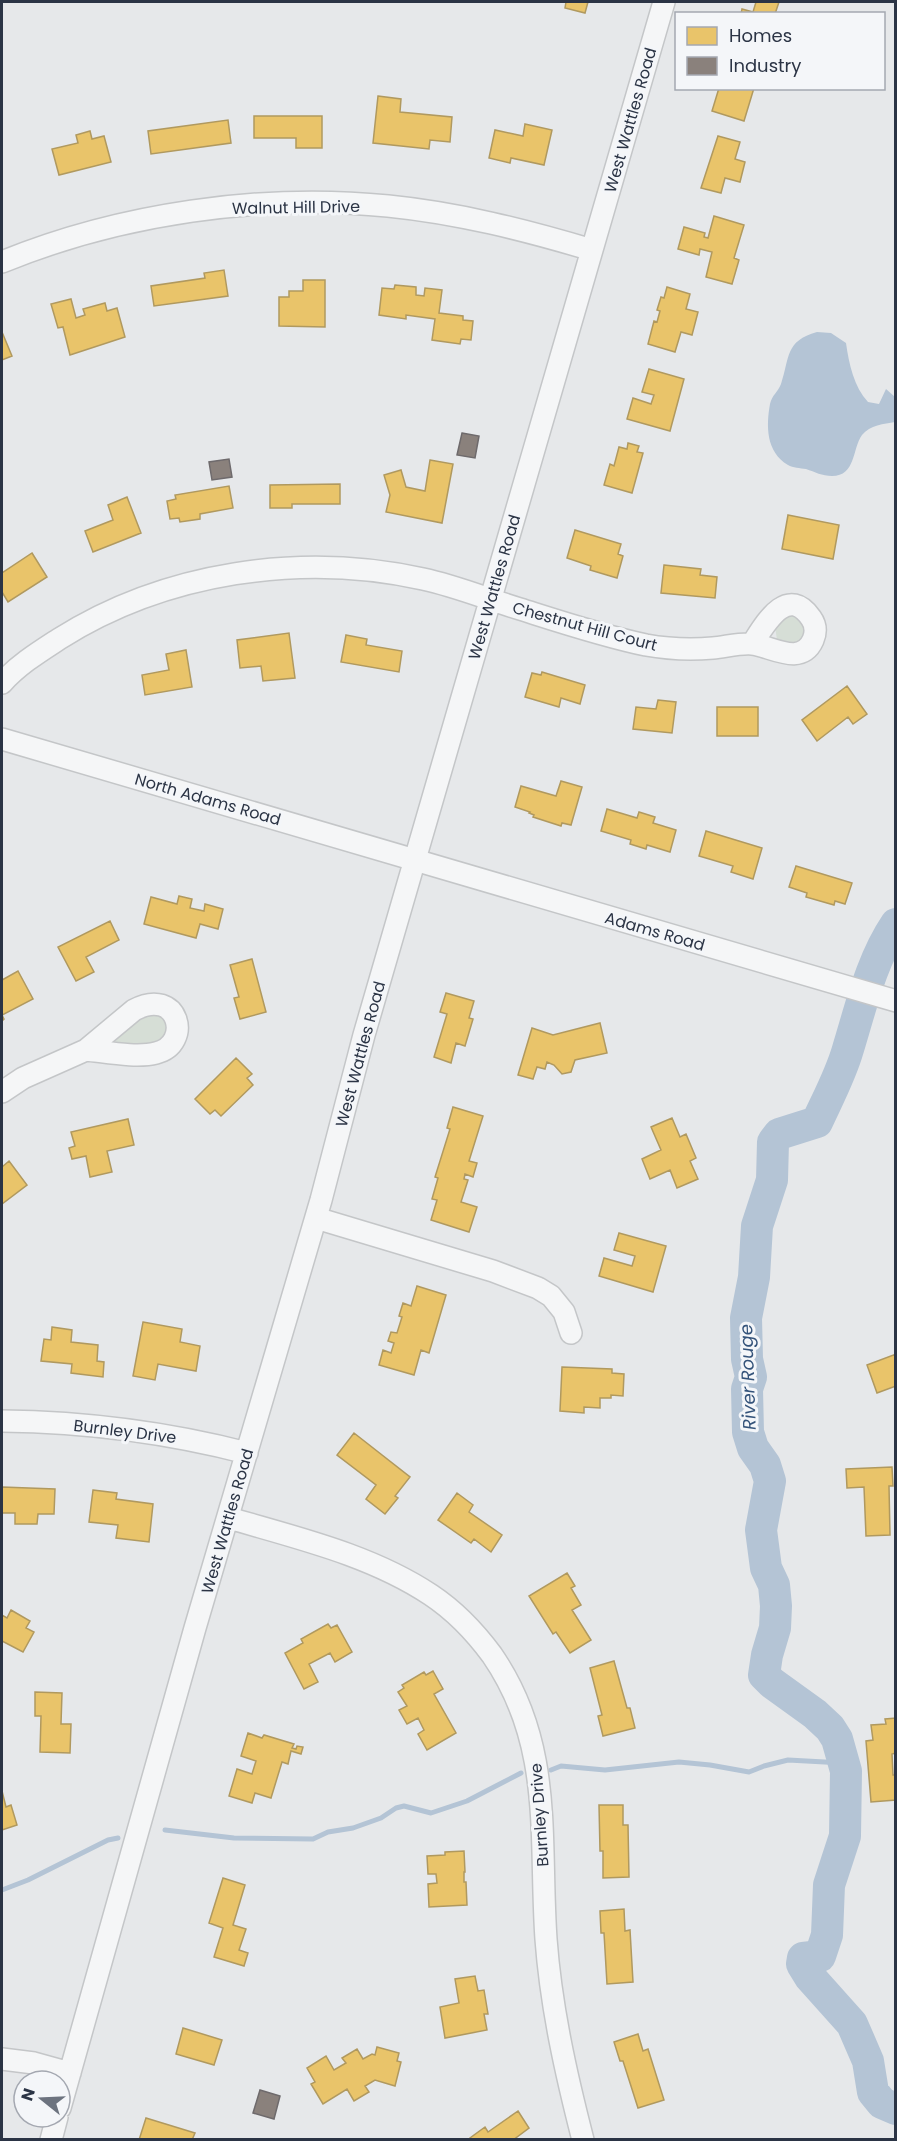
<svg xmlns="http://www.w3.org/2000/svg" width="897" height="2141" viewBox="0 0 897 2141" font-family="Poppins,sans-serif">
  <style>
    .green { fill: #d6ded6 }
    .water { fill: #b4c4d5 }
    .homes { fill: #e9c46a; stroke: #b0995f; stroke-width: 1.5 }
    .industry { fill: #8a817c; stroke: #6e6a6c; stroke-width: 1.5 }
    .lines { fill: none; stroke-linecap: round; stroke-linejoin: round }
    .stream { stroke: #b4c4d5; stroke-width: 5 }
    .river { stroke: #b4c4d5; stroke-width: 32 }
    .minor-casing { stroke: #c4c6c8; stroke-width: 24 }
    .minor { stroke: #f5f6f7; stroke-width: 21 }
    .labels { text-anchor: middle; stroke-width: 6; stroke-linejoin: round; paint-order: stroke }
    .street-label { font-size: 16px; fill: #2b3445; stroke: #f4f6f9 }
    .water-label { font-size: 18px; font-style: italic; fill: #34537a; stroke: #f4f6f9 }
  </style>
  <rect width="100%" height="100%" fill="#e6e8ea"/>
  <path class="green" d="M790,614l15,8 1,14 -11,9 -18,-5 -2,-14z
    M146,1014l16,1 7,11 -5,13 -15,7 -31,-1 -4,-4 3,-5z"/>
  <path class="water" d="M817,332l14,1 15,10c3,21 8,44 22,59l11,2 7,-15 9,8v25c-11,2 -25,3 -33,13 -10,14 -6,41 -30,41 -10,0 -17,-4 -26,-7 -6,-1 -13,-1 -18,-4 -22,-13 -22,-39 -18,-61 2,-9 8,-12 11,-20 9,-27 4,-43 36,-52z"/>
  <path class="homes" d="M566,2h22l-3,11 -20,-5z
    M756,2h23l-4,12h-34l1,-5 11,3z
    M719,88h35l-10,33 -32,-10z
    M378,96l23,3 -1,13 52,5 -2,25 -20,-2 -1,9 -56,-6z
    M254,116h68v32h-26v-10h-42z
    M228,120l3,23 -80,11 -3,-23z
    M525,124l27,6 -8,35 -33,-7 -1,5 -21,-5 6,-28 28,6z
    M90,131l2,8 12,-3 7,26 -52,13 -7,-26 26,-6 -2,-8z
    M718,136l22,6 -5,17 10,3 -5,20 -15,-4 -4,15 -20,-5z
    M714,216l30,9 -10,33 5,2 -7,24 -26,-7 6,-25 -12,-3 -1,6 -21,-6 6,-22 21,6 -1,4 4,1z
    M224,270l4,26 -74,10 -3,-20 54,-8 -1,-5z
    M303,280h22v47l-46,-1v-29h10v-6h14z
    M395,285l21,2v8l8,1 1,-8 17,2 -3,23 24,3v4l10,1 -2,19 -10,-1 -1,5 -28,-4 3,-21 -29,-4v4l-27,-4 3,-27 12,1z
    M667,287l23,7 -4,15 12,3 -6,23 -11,-3 -6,20 -27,-8 6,-23 3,1 3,-11 -3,-1 4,-13 3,1z
    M71,299l5,19 9,-3 -2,-6 22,-6 2,8 10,-3 8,29 -55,18 -7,-28 -5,1 -7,-24z
    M2,332l10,24 -10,4z
    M649,369l35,10 -14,52 -43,-12 6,-21 18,6 3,-9 -12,-3z
    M628,443l11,3 -2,6 6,1 -11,40 -28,-8 6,-21 4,2 5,-19 8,2z
    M430,460l23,4 -11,59 -56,-11 4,-17 -6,-20 17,-5 5,17 19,4z
    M340,484v20h-48v4h-22v-23z
    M229,486l4,22 -33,6v5l-20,3 -1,-4 -9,1 -3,-18 9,-2 -1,-4z
    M127,497l14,36 -48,19 -8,-21 28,-11 -5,-15z
    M788,515l51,10 -6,34 -51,-10z
    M575,530l46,14 -3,10 5,2 -6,22 -27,-8 1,-4 -24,-8z
    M32,553l15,24 -39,25 -6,-10v-19z
    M664,565l37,4 -1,6 17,2 -2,21 -54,-5z
    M289,633l6,45 -32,3 -2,-15 -21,2 -3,-28z
    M346,635l21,4 -1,6 36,6 -3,21 -58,-10z
    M186,650l6,37 -47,8 -3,-20 27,-5 -3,-16z
    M542,672l43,13 -5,19 -19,-6 -2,9 -34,-10 7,-24 9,2z
    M847,686l20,28 -14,10 -5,-7 -31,24 -15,-21z
    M658,700l18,2 -4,31 -39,-4 3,-22 20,2z
    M717,707h41v29h-41z
    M561,781l21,6 -11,38 -9,-2 -1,3 -28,-9 1,-2 -5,-2 1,-1 -15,-5 6,-21 35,10z
    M607,809l30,9 2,-6 16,5 -2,6 23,7 -6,22 -23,-7 -1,4 -16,-5 1,-4 -30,-9z
    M706,831l56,17 -9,31 -22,-7 2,-6 -34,-10z
    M796,866l56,17 -7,21 -10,-3 -1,4 -28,-8 1,-4 -18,-6z
    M179,896l13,3 -2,9 14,3 1,-7 18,5 -5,20 -18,-5 -4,14 -52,-14 7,-27 26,7z
    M110,921l9,19 -33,17 8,15 -18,9 -18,-34z
    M252,959l14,53 -26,7 -6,-21 5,-1 -9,-32z
    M18,971l15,28 -31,16 2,4 -2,2v-41z
    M446,993l28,8 -5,17 4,1 -8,27 -9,-3 -5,20 -17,-6 13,-43 -7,-2z
    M600,1023l7,30 -32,7 -4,12 -9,2 -8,-9 -7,-3 -2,7 -8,-2 -4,12 -15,-4 14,-47 21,7z
    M236,1058l16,16 -5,4 6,7 -32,31 -6,-6 -5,4 -15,-15z
    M453,1107l30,9 -14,45 8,2 -4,14 -8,-3 -1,5 4,1 -7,22 16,5 -8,25 -38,-12 6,-20 -5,-1 6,-21 -3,-1 15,-48 -3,-1z
    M672,1118l8,19 6,-3 10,24 -6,3 8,18 -21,9 -7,-18 -20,9 -8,-20 19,-9 -10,-23z
    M128,1119l6,26 -27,6 5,21 -22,5 -4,-21 -14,3 -3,-11 6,-2 -4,-14z
    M9,1161l18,24 -25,19v-37z
    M619,1233l47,13 -13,46 -54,-16 5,-18 28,8 3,-10 -21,-6z
    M417,1286l29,9 -17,58 -8,-3 -7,25 -35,-10 4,-15 8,3 3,-10 -6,-2 3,-9 6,1 5,-16 -3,-1 4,-13 8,3z
    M143,1322l39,7 -2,13 20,4 -4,25 -38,-7 -3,16 -22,-4z
    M52,1327l20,3 -1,12 27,3 -1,16 7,1 -1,15 -32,-4 1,-9 -31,-3 3,-22 7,1z
    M896,1354v32l-19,7 -10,-28z
    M562,1367l50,2v4l12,1 -1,22 -12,-1v3h-11v10l-16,-1v6l-24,-2z
    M354,1433l56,44 -15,19 3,2 -13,16 -19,-15 10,-14 -39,-30z
    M892,1467l1,19h-4l1,49 -24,1 -2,-49 -17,1 -1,-19z
    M2,1487l53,2 -1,25h-16l-1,10h-22v-11h-13v9z
    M93,1490l24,3 -1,6 37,5 -4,38 -33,-4 2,-13 -29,-3z
    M457,1493l16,12 -4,7 33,23 -11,17 -17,-13 -3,4 -33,-23z
    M567,1573l8,13 -4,2 10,17 -9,5 19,30 -21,13 -14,-21 -3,2 -24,-38z
    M11,1610l19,11 -4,7 8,4 -11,20 -21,-11v-26l5,3z
    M328,1624l3,4 6,-3 15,27 -17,10 -5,-9 -21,11 9,18 -14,7 -19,-36 18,-10 -2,-4z
    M614,1661l13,47h3l5,20 -32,8 -5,-20 4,-1 -12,-47z
    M433,1671l10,18 -9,5 22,39 -29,17 -9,-16 6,-4 -6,-12 -11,6 -8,-14 8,-4 -9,-14 6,-4 -2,-3 22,-13 2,3z
    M35,1692l27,1 -1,31h10l-1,29 -30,-1 1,-36h-6z
    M896,1718v35l-4,1 1,21h3v25l-25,2 -5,-61 7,-1 -2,-15 15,-1 -1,-5z
    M248,1733l14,5 2,-3 30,9 -2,4 4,1 1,-3 6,1 -2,7 -10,-3 -3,13 -6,-2 -11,36 -16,-5 -3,10 -23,-7 8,-27 15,5 4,-13 -15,-5z
    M2,1791l4,16 5,-2 6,20 -15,5z
    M599,1805h24v20h5l1,52 -26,1v-27h-3z
    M464,1851l1,21h-1v10h2l1,23 -38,2 -1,-23 9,-1 -1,-9h-8l-1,-18 18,-1v-3z
    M223,1878l22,7 -12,40 13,4 -7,21 9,3 -4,13 -30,-9 9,-29 -14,-5z
    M624,1909l1,22 5,-1 3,52 -26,2 -3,-51h-3l-1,-22z
    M475,1976l3,15 6,-1 4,24h-4l3,16 -42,8 -5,-31 19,-4 -4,-24z
    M183,2028l39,12 -8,25 -38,-11z
    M638,2034l5,17 5,-2 16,51 -26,8 -15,-47h-3l-6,-19z
    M377,2047l22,6 -2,8 4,1 -6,24 -20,-6 -10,6 4,6 -15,9 -7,-12 -24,15 -12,-20 4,-2 -8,-14 19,-12 8,14 12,-7 -4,-5 15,-9 6,10 9,-5 3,1z
    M518,2111l11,17 -16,12h-42l-1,-2 15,-11 3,5z
    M146,2118l49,15 -3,7h-53z"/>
  <path class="industry" d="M462,433l17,3 -4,22 -18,-3z
    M229,459l3,18 -20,3 -3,-18z
    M260,2090l20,6 -6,23 -21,-6z"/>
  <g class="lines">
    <path class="stream" d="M551,1770l10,-4 44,4 74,-8 31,3 39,7 15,-6 24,-6 55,3
      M165,1830l69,8 79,1 15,-7 25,-4 28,-10 15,-10 8,-2 27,7 36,-12 54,-28
      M2,1890l26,-10 80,-40 10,-2"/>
    <path class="river" d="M896,924c-25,37 -35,83 -48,125 -7,25 -20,49 -31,73l-38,12 -6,8 -1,38 -15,46 -3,51 -8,41 1,41 4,18 -4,12 1,43 5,16 12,17 5,16 -9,49 5,38 8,17 2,21 -1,22 -8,27 -3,20 8,8 43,31 15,14 7,11 9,32 -1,65 -16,49 -2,50 -7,21 -17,2 -1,6 8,13 42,47 16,37 5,31 9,11 14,6"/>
    <defs>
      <path id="minor" d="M2,262c117,-48 260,-69 386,-56 70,7 137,24 204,44
        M2,683c16,-18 37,-31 57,-44 106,-67 242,-87 364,-60 33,7 64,20 97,30 41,13 83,27 126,36 22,4 44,5 67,3 12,-1 26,-5 39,-4 19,2 49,23 61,-4 3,-7 3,-15 -2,-22 -24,-35 -47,8 -59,26
        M2,739l894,262
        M2,1092l21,-14 63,-28 48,-40c45,-24 59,34 22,43 -19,5 -50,-1 -70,-3
        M316,1218l177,53 45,17 13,8 13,16 7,21
        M2,1421c83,1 164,11 245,32
        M229,1518c68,20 142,37 202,77 24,16 44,37 61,60 62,90 47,182 54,284 5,68 20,135 37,201
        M2,2059l32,4 36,10
        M60,2108l135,-480 126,-428 43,-165 300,-1033
        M51,2140l6,-23"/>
    </defs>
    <use href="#minor" class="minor-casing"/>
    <use href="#minor" class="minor"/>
  </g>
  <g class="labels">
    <g class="street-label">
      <text transform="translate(630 120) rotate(-74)" y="6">West Wattles Road</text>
      <text transform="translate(296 207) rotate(-1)" y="6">Walnut Hill Drive</text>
      <text transform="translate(494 587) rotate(-74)" y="6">West Wattles Road</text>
      <text transform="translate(585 626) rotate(15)" y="6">Chestnut Hill Court</text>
      <text transform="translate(208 799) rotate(16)" y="6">North Adams Road</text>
      <text transform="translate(655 931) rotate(16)" y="6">Adams Road</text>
      <text transform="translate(360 1054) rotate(-75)" y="6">West Wattles Road</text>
      <text transform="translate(125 1431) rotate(7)" y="6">Burnley Drive</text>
      <text transform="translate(227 1521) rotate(-74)" y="6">West Wattles Road</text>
      <text transform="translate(539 1815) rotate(-94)" y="6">Burnley Drive</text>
    </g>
    <g class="water-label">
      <text transform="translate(748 1377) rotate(-92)" y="6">River Rouge</text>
    </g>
  </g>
  <rect width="897" height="2141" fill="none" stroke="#2b3445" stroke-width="6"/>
  <rect x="675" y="12" width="210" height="78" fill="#f4f6f9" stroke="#a4a8b1" stroke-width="1.5"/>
  <rect x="687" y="27" width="30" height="18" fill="#e9c46a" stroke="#a4a8b1" stroke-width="1.5"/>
  <text x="729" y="42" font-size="18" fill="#2b3445">Homes</text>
  <rect x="687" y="57" width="30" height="18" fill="#8a817c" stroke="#a4a8b1" stroke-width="1.5"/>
  <text x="729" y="72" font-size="18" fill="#2b3445">Industry</text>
  <g transform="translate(42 2099) rotate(288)"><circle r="28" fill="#f4f6f9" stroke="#a4a8b1" stroke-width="1.5"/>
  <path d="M0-4.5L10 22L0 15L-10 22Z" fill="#6c737f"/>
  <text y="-9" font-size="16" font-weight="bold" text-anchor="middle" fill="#2b3445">N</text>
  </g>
</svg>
